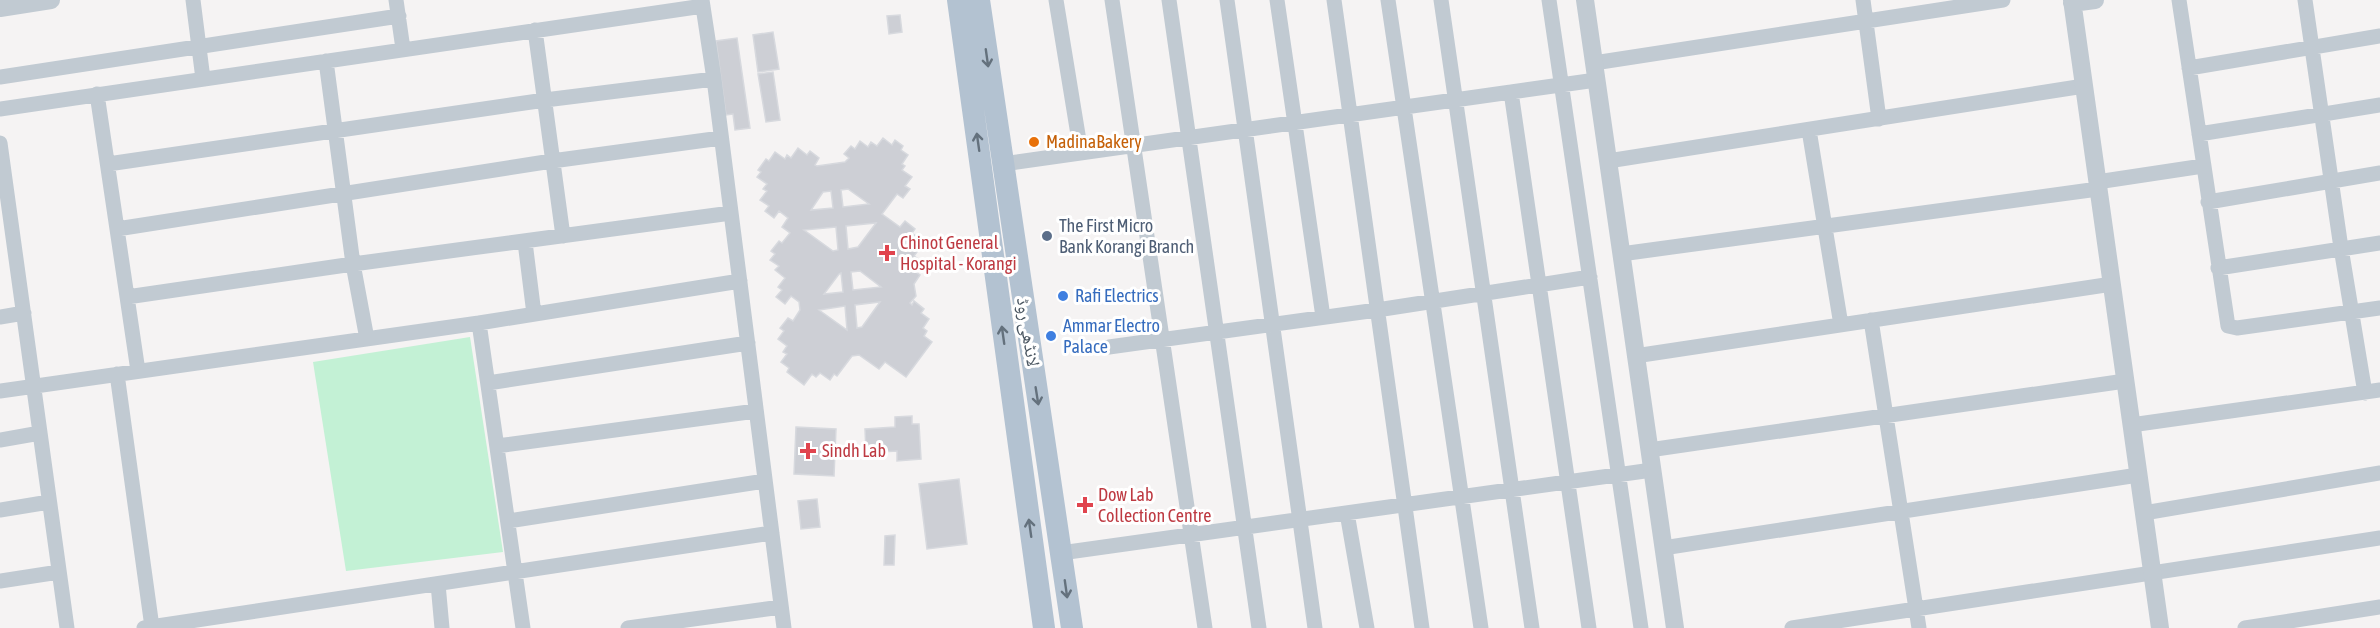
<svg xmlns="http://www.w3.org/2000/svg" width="2380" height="628" viewBox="0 0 2380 628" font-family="'Asap Condensed','Noto Naskh Arabic',sans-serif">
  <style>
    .green { fill: #c3f1d5 }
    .building { fill: #cdcfd5; stroke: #d7d9de; stroke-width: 1.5; fill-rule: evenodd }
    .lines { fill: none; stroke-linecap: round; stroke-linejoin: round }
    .minor { stroke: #c1cad2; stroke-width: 15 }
    .tertiary { stroke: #c1cad2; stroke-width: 18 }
    .primary { stroke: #b3c2d1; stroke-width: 22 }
    .oneway { stroke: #64717d }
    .food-dot { fill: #e8710a; stroke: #fff; stroke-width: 2 }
    .service-dot { fill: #5c6f8a; stroke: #fff; stroke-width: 2 }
    .health-dot { fill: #e0444e; stroke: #fff; stroke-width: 2 }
    .shop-dot { fill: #3f7fe0; stroke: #fff; stroke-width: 2 }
    .labels { text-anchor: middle; stroke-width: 6; stroke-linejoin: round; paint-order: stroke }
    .food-label { font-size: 18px; fill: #c56008; stroke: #fff; text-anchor: start }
    .service-label { font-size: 18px; fill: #4e5e75; stroke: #fff; text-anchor: start }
    .health-label { font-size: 18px; fill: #be3a42; stroke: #fff; text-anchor: start }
    .shop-label { font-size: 18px; fill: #366cbe; stroke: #fff; text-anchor: start }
    .street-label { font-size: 18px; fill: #4a5661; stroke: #fff }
  </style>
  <rect width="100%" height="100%" fill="#f5f3f3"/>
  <path class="green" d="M470,337l33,215 -157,19 -33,-209z"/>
  <path class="building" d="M900,15l2,17 -13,2 -2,-18z
    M773,32l6,37 -21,3 -5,-37z
    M737,38l13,90 -15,2 -2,-16 -7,1 -10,-74z
    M773,72l7,48 -14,2 -8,-48z
    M883,138l9,7 3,-5 8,6 -2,4 7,5 -6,9 3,2 -3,4 10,7 -7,9 5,3 -7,9 -6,-4 -15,20 18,13 5,-6 10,8 -3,4 8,6 -7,10 4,3 -3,4 9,6 -7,10 4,3 -6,9 2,12 -6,7 2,2 2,-4 10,8 -3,4 8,6 -6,9 4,3 -3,5 8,6 -26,35 -21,-15 -6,7 -20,-14 -7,1 -15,20 -3,-2 -4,6 -10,-7 -4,4 -4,-3 -8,11 -17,-13 2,-4 -8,-6 6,-8 -4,-2 4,-6 -9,-7 6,-8 -4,-3 8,-10 5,3 7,-11 -1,-8 -8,-6 -6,8 -9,-7 6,-7 -4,-3 7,-9 -10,-8 4,-4 -9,-6 5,-6 -4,-3 8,-10 3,2 8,-10 -8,-6 6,-9 -9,-7 -5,7 -9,-7 4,-5 -9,-6 7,-9 -4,-2 4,-5 -10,-7 4,-5 -3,-2 8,-11 3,2 6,-9 10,7 2,-4 4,3 7,-10 9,7 3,-4 9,7 -4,7 2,1 28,-4 4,-4 -5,-4 7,-8 4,3 5,-8 8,6 3,-5 6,4zM848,189l21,15 -26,3 -2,-17zM831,191l2,17 -22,2 12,-18zM876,223l-18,24 -10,2 -2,-23zM836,227l2,23 -5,1 -29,-21zM860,271l21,16 -28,3 -2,-18zM841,273l2,19 -19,2 15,-20zM880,302l-18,25 -5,1 -2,-23zM845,306l2,24 -28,-20z
    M912,416v8h7l2,35 -24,2v-10l-31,2 -1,-24 30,-2v-10z
    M796,427l40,2 -2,47 -40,-2z
    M959,479l8,65 -40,5 -8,-65z
    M817,499l3,28 -19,2 -3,-28z
    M895,535l-1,30h-10l1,-29z"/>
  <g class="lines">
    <path class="minor" d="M193,0l10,79
      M396,0l7,49
      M702,0l12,79 70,549
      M1056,0l25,153
      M1112,0l93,628
      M1169,0l90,628
      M1227,0l88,628
      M1277,0l46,317
      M1334,0l88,628
      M1388,0l93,628
      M1441,0l91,628
      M1549,0l92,628
      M1863,0l16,119
      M2179,0l49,326 9,2 143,-20
      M2305,0l36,248 24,145
      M535,30l28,206
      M326,61l27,203 14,75
      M1594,63l409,-63
      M2189,68l191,-32
      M0,77l399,-61
      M1511,92l78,536
      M97,94l41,277
      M0,109l703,-103
      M1809,130l32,195
      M2199,134l181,-29
      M0,143l67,485
      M1608,161l476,-75
      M108,164l437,-64 169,-21
      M1003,164l593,-84
      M2097,182l106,-16
      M2208,202l172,-29
      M117,229l435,-68 169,-23
      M525,242l9,72
      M1621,254l477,-65
      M2218,268l162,-25
      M127,297l226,-33 378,-51
      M0,317l24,-4
      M1871,320l48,308
      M479,323l44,305
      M1109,347l268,-37 213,-33
      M1635,356l477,-72
      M117,374l35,253
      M488,383l260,-40
      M0,391l479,-68 261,-42
      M2131,425l249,-35
      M0,440l40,-7
      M497,446l259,-35
      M1649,450l476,-69
      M0,510l49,-8
      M1347,513l20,115
      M2144,513l236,-40
      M508,521l257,-40
      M1663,548l475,-73
      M1061,553l591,-83
      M0,581l59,-9
      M438,584l4,44
      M144,628l628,-95
      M628,628l153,-21
      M1792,628l588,-90
      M2245,628l135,-21"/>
    <path class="tertiary" d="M1585,0l90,628
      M2072,0l88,628
      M2072,3l23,-3
      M0,8l51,-8"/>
    <path class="primary" d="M958,0l86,628
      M979,0l93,628"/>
  </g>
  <defs><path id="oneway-shaft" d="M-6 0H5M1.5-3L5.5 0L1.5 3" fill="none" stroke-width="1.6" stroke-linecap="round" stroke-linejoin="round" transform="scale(1.5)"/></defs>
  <g class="oneway">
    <use href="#oneway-shaft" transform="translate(987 58) rotate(82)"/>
    <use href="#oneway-shaft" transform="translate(978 142) rotate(-98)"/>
    <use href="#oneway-shaft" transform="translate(1003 335) rotate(-98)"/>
    <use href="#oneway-shaft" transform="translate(1037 396) rotate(81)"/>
    <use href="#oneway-shaft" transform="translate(1030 528) rotate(-98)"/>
    <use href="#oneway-shaft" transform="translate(1066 589) rotate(82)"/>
  </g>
  <circle class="food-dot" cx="1034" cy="142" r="6"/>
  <circle class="service-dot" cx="1047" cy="236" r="6"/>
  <g class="health-dot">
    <path d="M884 244h6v6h6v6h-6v6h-6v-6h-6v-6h6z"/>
    <path d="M805 442h6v6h6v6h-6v6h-6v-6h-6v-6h6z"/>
    <path d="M1082 496h6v6h6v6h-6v6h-6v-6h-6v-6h6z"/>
  </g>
  <g class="shop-dot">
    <circle cx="1063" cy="296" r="6"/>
    <circle cx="1051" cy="336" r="6"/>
  </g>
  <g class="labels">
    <g class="food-label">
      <text x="1046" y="148">MadinaBakery</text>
    </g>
    <g class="service-label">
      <text x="1059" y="232">The First Micro<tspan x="1059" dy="21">Bank Korangi Branch</tspan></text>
    </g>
    <g class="health-label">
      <text x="900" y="249">Chinot General<tspan x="900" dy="21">Hospital - Korangi</tspan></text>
      <text x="822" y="457">Sindh Lab</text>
      <text x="1098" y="501">Dow Lab<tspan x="1098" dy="21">Collection Centre</tspan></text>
    </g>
    <g class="shop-label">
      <text x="1075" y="302">Rafi Electrics</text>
      <text x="1063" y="332">Ammar Electro<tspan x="1063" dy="21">Palace</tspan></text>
    </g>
    <g class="street-label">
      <text transform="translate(1028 332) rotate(81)" y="6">لانڈھی روڈ</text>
    </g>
  </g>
</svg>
